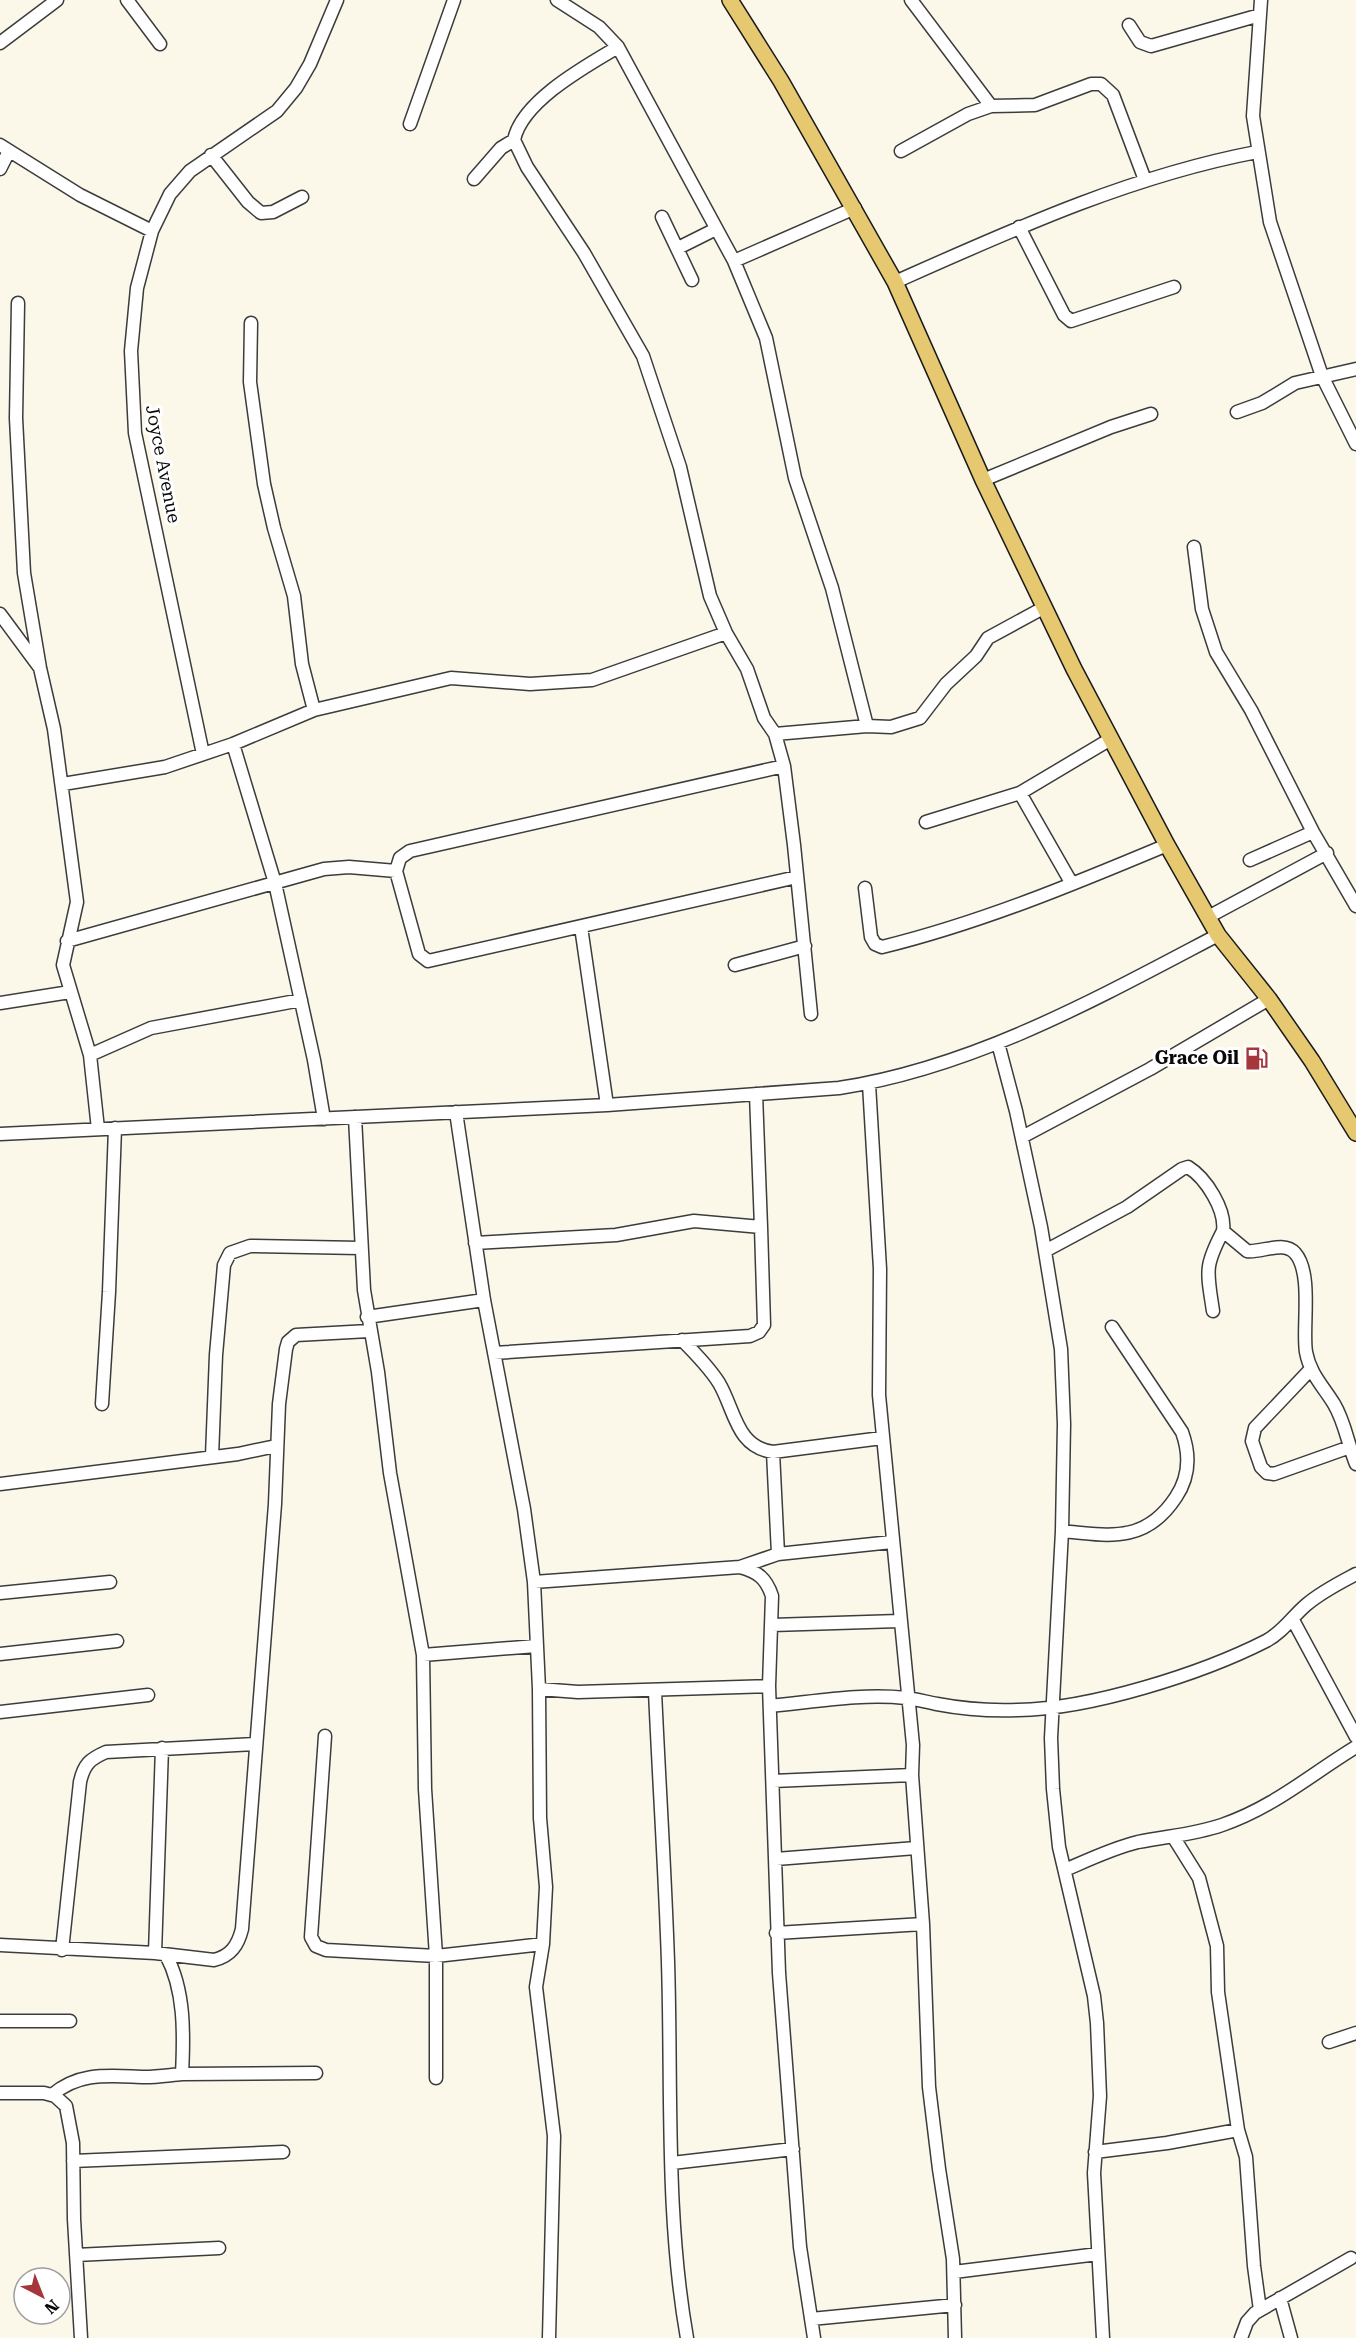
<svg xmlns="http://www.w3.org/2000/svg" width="1356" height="2338" viewBox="0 0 1356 2338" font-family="'Roboto Serif',serif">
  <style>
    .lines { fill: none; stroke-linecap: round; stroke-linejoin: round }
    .minor-casing { stroke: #3c3c3c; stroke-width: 15 }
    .major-casing { stroke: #1a1a1a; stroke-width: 18 }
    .minor { stroke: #fff; stroke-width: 12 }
    .major { stroke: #e5c86f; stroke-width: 15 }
    .labels { text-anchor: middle; stroke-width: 6; stroke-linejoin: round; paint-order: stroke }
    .street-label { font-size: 18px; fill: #090909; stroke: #fff }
    .poi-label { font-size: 18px; font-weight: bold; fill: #090909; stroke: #fff; text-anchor: end }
  </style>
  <rect width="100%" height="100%" fill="#fcf8e9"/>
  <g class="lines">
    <defs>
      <path id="minor" d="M127,0l33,44
        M557,0l42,27 19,20 116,214 32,77 29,140 37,110 35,138
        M911,0l80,106
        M1261,0l-8,116 17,106 52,154 34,68
        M1129,25l11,17 11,4 109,-31
        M0,43l57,-43
        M618,47c-32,19 -96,54 -104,93l13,27 57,86 59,103 37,111 30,129 16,37 21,36 17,49 11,16 9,32 10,79 17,169
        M410,124l44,-124
        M0,145l80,50 72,36
        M901,151l67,-37 23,-8 44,-1 56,-21h10l12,11 32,85
        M211,155l37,47 13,11 12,-1 29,-15
        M0,169l8,-16
        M474,179l27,-31 13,-8
        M662,217l30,63
        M1019,227l45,88 7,6 103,-34
        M678,248l38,-19
        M734,261l121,-53
        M895,282c117,-52 235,-106 362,-130
        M18,303l-2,115 8,155 16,95 14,61 23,173 -14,63 27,90 8,74
        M251,323l-1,59 14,102 10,44 20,68 8,68 12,46
        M1237,412l25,-9 33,-20 61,-14
        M983,480l128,-53 40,-13
        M1194,547l8,62 14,43 35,58 62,122 43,74
        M0,614l40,54
        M775,734l92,-8 24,1 29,-9 26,-34 30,-28 12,-18 57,-31
        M233,744l42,139 39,177 10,59
        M203,754l-68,-321 -4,-82 6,-63 15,-57 18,-37 20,-23 87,-60 19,-23 14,-24 27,-64
        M784,766l-374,85 -10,7 -4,13 23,83 9,7 369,-84
        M63,784l102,-17 68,-23 81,-34 137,-32 79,6 62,-4 134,-47
        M1020,793l52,91
        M926,822l94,-29 89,-53
        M1250,860l63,-28
        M865,888l6,49 4,7 7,3c98,-24 192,-63 285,-102
        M1208,917l119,-64
        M581,927l26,178
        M67,941l257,-72 25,-2 47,4
        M735,965l70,-19
        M0,1003l70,-11
        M998,1043l18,68 25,116 20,122 3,75 -2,107 -11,207 2,51 6,58 35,149 3,27 3,73 -6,77 9,165
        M90,1055l61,-27 150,-28
        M869,1084l11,185 -1,126 34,350 -1,30 11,149 6,163 10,82 14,90 2,79
        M456,1112l28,188 40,209 10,73 5,107 1,129 6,69 -3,57 -7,43 18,149 -5,202
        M355,1117l9,173 14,82 12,101 33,182 2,134 11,167v122
        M0,1134l607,-29 232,-17c136,-21 259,-90 379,-153
        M1022,1137l128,-68 119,-70
        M475,1243l141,-8 78,-14 67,6 -5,-133
        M1045,1251l82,-44 55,-38 6,-2c18,11 38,43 35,64l24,20c14,2 37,-11 48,2 18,20 7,75 11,99 4,22 17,34 28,52 11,18 14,41 22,60
        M1213,1311c-6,-40 -9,-44 10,-80
        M367,1317l117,-17
        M682,1340c13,13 27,27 37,43 16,27 17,64 54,69l109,-14
        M494,1353l256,-17 9,-4 5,-7 -3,-98
        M1310,1370l-55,58 -3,13 9,26 6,6 7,1 76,-27
        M102,1404l7,-112 6,-164
        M773,1452l5,102
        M212,1456l4,-101 8,-90 6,-12 20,-7 110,2
        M0,1484l238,-30 38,-8
        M1062,1531c48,5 84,12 114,-34 14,-21 14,-43 6,-65l-70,-105
        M740,1567l38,-13 114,-12
        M534,1582l206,-15c18,5 26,11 32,29l-3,90 10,287 21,274 14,91
        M0,1593l110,-11
        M1293,1620l63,117
        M772,1625l127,-4
        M0,1654l117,-13
        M423,1655l113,-9
        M539,1689l39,3 191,-6
        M655,1691c4,90 10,181 13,271 4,125 -3,252 19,376
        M770,1706c44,-4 91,-13 136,-8 10,1 20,4 31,6 26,5 55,7 81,6 72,-1 183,-36 248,-69 17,-9 26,-24 40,-36 15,-13 33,-22 50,-31
        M0,1712l148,-17
        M325,1736l-14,201 5,9 10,4 110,6 107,-12
        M773,1781l139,-6
        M1174,1838l25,40 18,68 1,46 20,138 8,27 8,109 6,44
        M776,1859l140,-11
        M1065,1870c23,-10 48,-22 73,-28 29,-6 55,-7 84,-17 52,-18 88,-50 134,-78
        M776,1933l147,-9
        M0,1945l155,8 59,7c17,-4 24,-15 28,-31l33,-425 4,-100 7,-55 2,-7 8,-7 73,-4
        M62,1950l18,-168c4,-18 10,-23 26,-30l149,-8
        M155,1953l7,-205
        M0,2021h70
        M1329,2042l27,-9
        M182,2074l134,-1
        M0,2093h44l11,3 11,10 7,37 1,76 7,119
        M52,2095c28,-24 58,-19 93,-18 12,0 25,-2 37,-3 2,-40 3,-84 -16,-119
        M1095,2152l72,-9 71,-13
        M73,2161l210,-9
        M672,2163l121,-14
        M76,2255l143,-7
        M954,2272l144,-18
        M1280,2298l11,40
        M811,2319l144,-14
        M1241,2338l6,-16 8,-9 96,-55"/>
      <path id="major" d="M730,0l51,81 114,201 88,198 91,189 93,176 51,90 51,64 43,62 44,72"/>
    </defs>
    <use href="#minor" class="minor-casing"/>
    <use href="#major" class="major-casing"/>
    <use href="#minor" class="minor"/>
    <use href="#major" class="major"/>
  </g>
  <defs>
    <symbol id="fuel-bare" viewBox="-9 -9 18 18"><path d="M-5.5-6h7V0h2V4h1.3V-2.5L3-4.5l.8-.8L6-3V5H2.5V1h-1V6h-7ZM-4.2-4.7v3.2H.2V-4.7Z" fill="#a5363c" stroke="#fff" stroke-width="2.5" paint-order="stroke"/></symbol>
  </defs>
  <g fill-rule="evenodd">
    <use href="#fuel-bare" x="1240" y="1042" width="33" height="33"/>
  </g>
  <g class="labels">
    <g class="street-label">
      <text transform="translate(163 464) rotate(79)" y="6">Joyce Avenue</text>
    </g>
    <g class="poi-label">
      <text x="1239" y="1064">Grace Oil</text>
    </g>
  </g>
  <g transform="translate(42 2296) rotate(138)"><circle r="28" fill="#ffffff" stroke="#9d9d9d" stroke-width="1.5"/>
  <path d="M0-4.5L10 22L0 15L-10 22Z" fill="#a5363c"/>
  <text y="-9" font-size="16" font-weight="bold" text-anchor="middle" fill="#090909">N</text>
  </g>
</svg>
